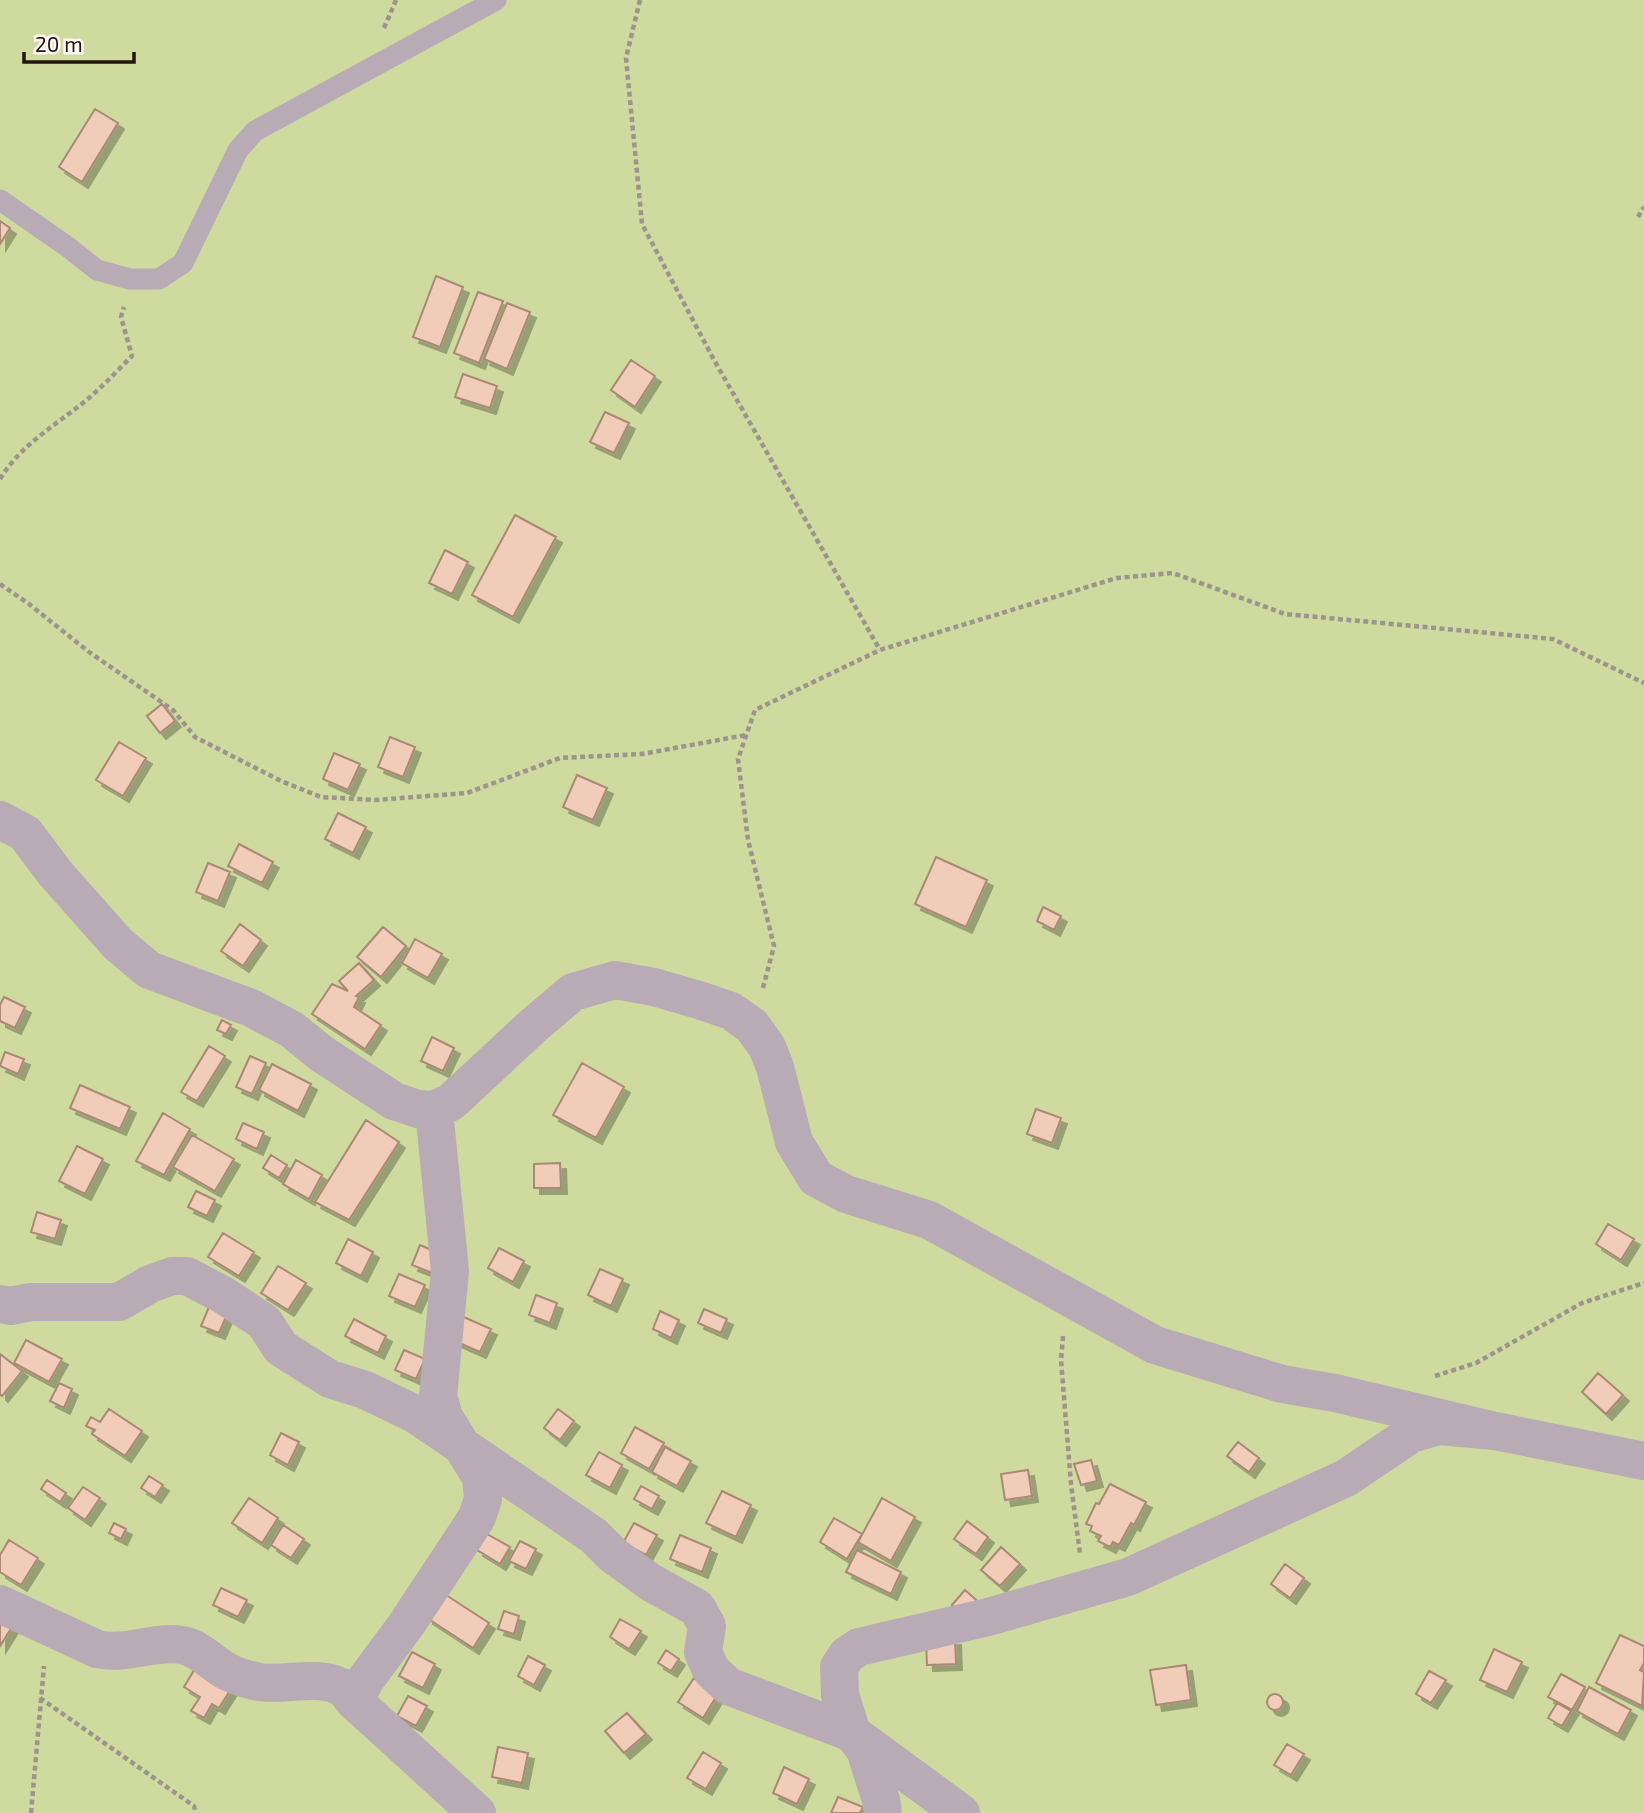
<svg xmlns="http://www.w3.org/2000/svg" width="1644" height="1813" viewBox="0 0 1644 1813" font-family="'Exo 2',sans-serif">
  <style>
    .green { fill: #ceda9e }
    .building { fill: #f1cdb9; stroke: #a98875; stroke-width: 2; filter: url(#shadow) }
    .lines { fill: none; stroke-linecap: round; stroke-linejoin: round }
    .path { stroke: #9d948e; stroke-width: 4.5; stroke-dasharray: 5 3.5; stroke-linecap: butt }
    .lane { stroke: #b9abb6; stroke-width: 21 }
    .street { stroke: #b9abb6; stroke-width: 38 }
  </style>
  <defs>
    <filter id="shadow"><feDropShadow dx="6" dy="6" stdDeviation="0" flood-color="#0004"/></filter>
  </defs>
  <rect width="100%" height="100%" fill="#fef7f3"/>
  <path class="green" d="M0,0h1644v1813h-1644z"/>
  <path class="building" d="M95,109l23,14 -36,59 -23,-15z
    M0,221l10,7 -10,16z
    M436,276l27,11 -23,60 -27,-10z
    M478,292l25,9 -24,62 -25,-10z
    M507,303l23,9 -23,57 -23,-10z
    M631,360l24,16 -20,31 -24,-17z
    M463,374l34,12 -7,22 -35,-11z
    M605,412l24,11 -15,30 -24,-11z
    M515,515l41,22 -43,80 -41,-22z
    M445,550l23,12 -16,32 -23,-11z
    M162,704l13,17 -15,12 -13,-17z
    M390,737l25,10 -12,30 -25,-10z
    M119,742l27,16 -23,38 -27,-16z
    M334,753l26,11 -12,26 -25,-11z
    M577,775l30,13 -14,32 -30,-13z
    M338,813l28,14 -13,26 -28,-14z
    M239,844l34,18 -11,21 -34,-17z
    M936,857l51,23 -21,47 -51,-23z
    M208,863l22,9 -12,29 -22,-9z
    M1043,907l18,9 -7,14 -17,-9z
    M240,924l21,16 -18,26 -22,-15z
    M383,927l23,19 -25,31 -24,-20z
    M415,939l27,15 -14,24 -26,-15z
    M359,963l15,17 -18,16 3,1 -5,10 27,18 -16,24 -53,-35 20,-30 16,7 -9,-10z
    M4,997l21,10 -10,21 -15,-7v-16z
    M222,1020l9,5 -5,9 -9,-4z
    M432,1037l22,11 -11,23 -22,-10z
    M209,1046l16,10 -28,45 -16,-9z
    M5,1052l19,7 -6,15 -18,-8z
    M250,1056l16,7 -14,31 -16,-7z
    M582,1063l42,24 -28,51 -43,-23z
    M272,1064l39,20 -13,27 -39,-21z
    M80,1085l50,22 -10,22 -50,-21z
    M1036,1109l25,9 -9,25 -25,-9z
    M163,1113l27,16 -26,46 -28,-14z
    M366,1120l33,22 -50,78 -34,-18z
    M243,1123l21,9 -7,17 -21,-10z
    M192,1135l42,24 -19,32 -42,-24z
    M77,1146l26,13 -18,35 -26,-13z
    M271,1155l16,10 -8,13 -16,-10z
    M296,1160l26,15 -13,24 -26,-15z
    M560,1163l1,25h-27v-24z
    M196,1191l19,9 -8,16 -19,-9z
    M37,1212l24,8 -6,19 -24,-7z
    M1608,1224l26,15 -13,21 -25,-16z
    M223,1233l31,19 -15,24 -31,-19z
    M348,1239l25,13 -12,24 -25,-13z
    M420,1245l23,10 -8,19 -23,-9z
    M499,1248l25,13 -11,21 -25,-14z
    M278,1266l28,17 -18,27 -27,-17z
    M600,1269l23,10 -12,27 -23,-11z
    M399,1274l26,11 -10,22 -26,-11z
    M536,1295l21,8 -7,20 -21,-8z
    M211,1302l18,8 -10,23 -18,-7z
    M704,1309l23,10 -6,14 -23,-10z
    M660,1311l19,9 -8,18 -18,-9z
    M459,1315l32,14 -11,23 -32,-14z
    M354,1319l32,17 -8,17 -33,-17z
    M26,1340l36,19 -13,23 -35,-19z
    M404,1350l21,9 -9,20 -21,-9z
    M0,1354l22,17 -20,25 -2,-2z
    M1598,1373l25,22 -17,19 -24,-22z
    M59,1383l13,6 -8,19 -14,-7z
    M109,1409l33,22 -17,25 -33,-22 3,-4 -9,-4 5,-9 9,5z
    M558,1409l16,12 -14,19 -16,-12z
    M635,1427l29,16 -15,26 -28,-16z
    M281,1433l18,9 -11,23 -18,-10z
    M1238,1442l21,16 -10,14 -22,-16z
    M665,1447l26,14 -14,25 -25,-14z
    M599,1452l23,13 -12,23 -24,-13z
    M1091,1460l6,21 -16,4 -7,-21z
    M1028,1470l4,26 -27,4 -4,-26z
    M149,1476l14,9 -8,12 -14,-9z
    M47,1480l19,13 -6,9 -19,-13z
    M1110,1484l36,18 -12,23 -3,-2 -12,22 -6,-3 -3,5 -12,-6 3,-5 -11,-5 2,-5 -6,-2 10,-21 3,1z
    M641,1486l18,10 -7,13 -18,-10z
    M83,1487l17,11 -15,22 -17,-12z
    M722,1491l29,14 -15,32 -30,-14z
    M249,1498l29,20 -16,25 -30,-20z
    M882,1498l33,19 -24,44 -33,-19z
    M834,1518l28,16 -15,25 -27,-17z
    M967,1521l21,16 -12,17 -22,-15z
    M114,1523l12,6 -5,10 -12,-6z
    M634,1523l23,12 -11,20 -23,-12z
    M283,1525l21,14 -13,19 -20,-13z
    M487,1534l23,13 -10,17 -23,-14z
    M680,1535l31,13 -9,24 -32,-13z
    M9,1540l29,18 -17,27 -21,-13v-17z
    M520,1541l16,8 -10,20 -17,-8z
    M1001,1547l19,17 -20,22 -19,-16z
    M857,1550l44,22 -10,22 -45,-22z
    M1285,1564l19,14 -14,20 -19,-14z
    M221,1588l26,12 -9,17 -25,-12z
    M965,1590l17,15 -13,15 -17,-15z
    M443,1593l46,30 -16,25 -46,-30z
    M504,1611l15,5 -5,18 -16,-5z
    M0,1619l12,8 -12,19z
    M620,1619l21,12 -12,18 -19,-12z
    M1620,1635l24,11v17l-4,7 4,2 -2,34 -46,-23z
    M955,1639l1,25 -29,1 -1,-24z
    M1494,1649l28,13 -15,30 -27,-12z
    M666,1650l13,9 -8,12 -13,-8z
    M412,1652l23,12 -12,24 -24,-12z
    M528,1656l17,9 -11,20 -16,-9z
    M1186,1665l5,35 -35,5 -6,-35z
    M196,1667l35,22 -12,19 -7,-4 -8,14 -13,-7 9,-14 -16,-10z
    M1429,1671l17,9 -15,23 -15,-9z
    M1561,1674l24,13 -13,23 -24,-13z
    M694,1678l24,16 -15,24 -25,-16z
    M1589,1687l42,23 -13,24 -41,-23z
    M1267 1702a8 8 0 1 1 16 0a8 8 0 1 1-16 0Z
    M408,1696l19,10 -11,20 -19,-10z
    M1557,1703l14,8 -9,15 -14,-8z
    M627,1713l19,21 -22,19 -19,-22z
    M1287,1744l17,10 -13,21 -17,-10z
    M498,1747l30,6 -6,30 -30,-6z
    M703,1752l18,11 -15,26 -19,-11z
    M784,1767l25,12 -12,25 -24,-11z
    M838,1797l25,10 -3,6h-29z"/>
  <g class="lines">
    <path class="path" d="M640,0l-14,58 16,166 72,136 166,290
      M384,28l12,-28
      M1638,217l6,-10
      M0,479c21,-35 58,-55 89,-81 15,-13 29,-28 43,-42l-11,-39 3,-10
      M0,584l29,20 60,48 84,58 22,27 86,44 40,16 54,3 92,-7 93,-35 82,-4 104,-19
      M763,988l11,-42 -26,-106 -10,-81 17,-49 125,-60 237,-72 56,-5 112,41 268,25 91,44
      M1063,1336l-2,24 10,124 9,70
      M1435,1376l41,-13 106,-60 62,-20
      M40,1698l154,108 2,7
      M31,1813l13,-147"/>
    <path class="lane" d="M0,200l68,47 29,23 33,9h29l24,-16 55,-113 17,-19 241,-131"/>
    <path class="street" d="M0,820l25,13 30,40 63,71 31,26 102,38 40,21 31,25 72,47 24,8 16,1 17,-8 83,-77 39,-33 42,-12 39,7 48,14 29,10 21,15 15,21 8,20 19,75 22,36 30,16 83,26 226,125 127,39 53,9 160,38
      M434,1110l16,161 -12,125 6,21 37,60 2,22 -6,18 -9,14 -62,94 -40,54 -12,22 123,112
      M0,1304l11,2 20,-4h88l31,-18 22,-8h15l36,19 41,27 17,26 49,31 35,11 50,24 179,122 19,19 37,27 47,26 10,18 -4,26 8,18 17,16 124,47 109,80
      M0,1604l97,45c30,7 57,-9 85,-4 18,3 30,19 46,27 10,5 21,8 31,10 25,4 56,-7 80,4 6,2 11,10 15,15
      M883,1813l-2,-13 -16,-50 -13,-17 -12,-38 -1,-28 8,-12 12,-8 129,-30 140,-40 218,-99 65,-44 28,-8 56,5 149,30"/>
  </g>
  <path d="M24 52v10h110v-10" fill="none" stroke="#21150e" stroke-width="3.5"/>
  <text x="35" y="52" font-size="21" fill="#21150e" stroke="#fef7f3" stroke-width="5" paint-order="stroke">20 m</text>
</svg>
